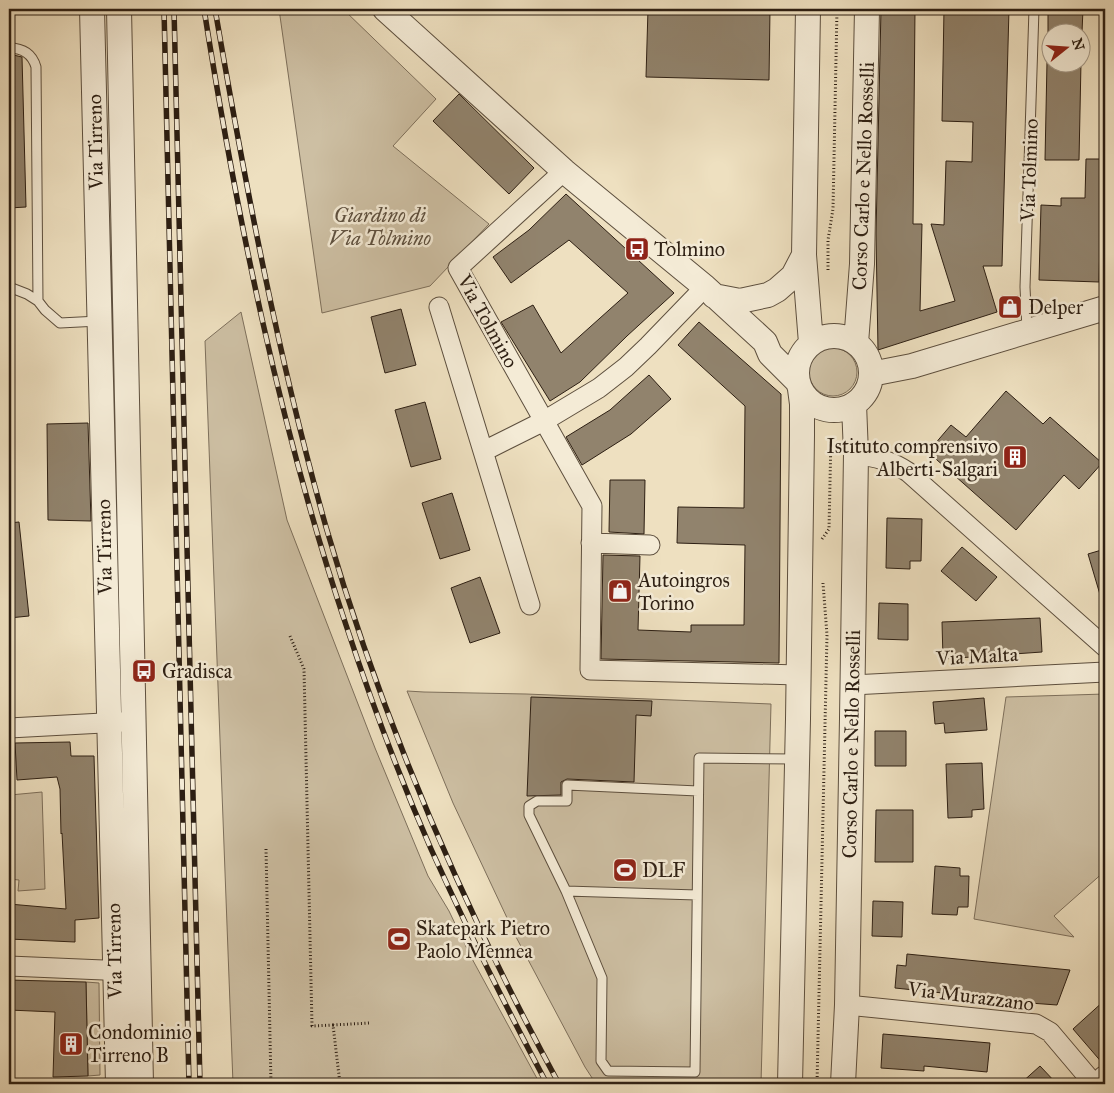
<svg xmlns="http://www.w3.org/2000/svg" width="1114" height="1093" viewBox="0 0 1114 1093" font-family="'IM FELL Great Primer',serif">
  <style>
    .green { fill: #cdbfa3; stroke: #7d6f5b }
    .building { fill: #91836d; stroke: #2d1f13 }
    .lines { fill: none; stroke-linecap: round; stroke-linejoin: round }
    .service-casing { stroke: #5d4f3e; stroke-width: 11 }
    .minor-casing { stroke: #5d4f3e; stroke-width: 21 }
    .tertiary-casing { stroke: #5d4f3e; stroke-width: 26 }
    .path { stroke: #2d1f13; stroke-width: 3; stroke-dasharray: 1 2.5; stroke-linecap: butt }
    .service { stroke: #f4ebd6; stroke-width: 9 }
    .minor { stroke: #f4ebd6; stroke-width: 19 }
    .tertiary { stroke: #f4ebd6; stroke-width: 24 }
    .rail-casing { stroke: #2d1f13; stroke-width: 5.5 }
    .rail { stroke: #f4ebd6; stroke-width: 4; stroke-dasharray: 11; stroke-linecap: butt }
    .labels { text-anchor: middle; stroke-width: 5; stroke-linejoin: round; paint-order: stroke }
    .street-label { font-size: 20px; fill: #2d1f13; stroke: #f4ebd6 }
    .park-label { font-size: 20px; font-style: italic; fill: #5d4f3e; stroke: #f4ebd6 }
    .poi-label { font-size: 20px; fill: #2d1f13; stroke: #f4ebd6; text-anchor: start }
  </style>
  <rect width="100%" height="100%" fill="#eee0c0"/>
  <filter id="stains"><feTurbulence type="fractalNoise" baseFrequency=".004" numOctaves="4"/><feColorMatrix values="0 0 0 0 .2 0 0 0 0 .09 0 0 0 0 .02 0 0 0 .5 -.17"/></filter>
  <radialGradient id="worn" r=".72"><stop offset=".6" stop-color="#630" stop-opacity="0"/><stop offset="1" stop-color="#630" stop-opacity=".3"/></radialGradient>
  <path class="green" d="M279,9h64l93,90 -43,47 96,78 -59,62 -108,27z
    M241,312l46,208 88,228 53,128 21,35 21,44 70,129h-307l-28,-743z
    M809 372a24 24 0 1 1 48 0a24 24 0 1 1-48 0Z
    M407,691l17,1 102,2 245,10 -10,380h-165l-11,-17 -69,-130 -63,-134z
    M1105,694v177l-51,45 20,21 -100,-18 32,-222z
    M42,792l3,97 -27,2 1,-11 -10,-1v-25h4l-3,-59z
    M86,982l13,1 1,92 -12,1z"/>
  <path class="building" d="M648,9h122l-1,71 -123,-3z
    M881,9h34l-2,215h9l-2,87 35,-10 -24,-77 13,1 2,-64 26,1 1,-40 -31,-1 2,-112h65l-7,257h-19l14,46 -119,38 -2,-117z
    M1048,9h35l-1,23h-34z
    M9,54l13,3 4,150 -17,1z
    M1047,62h34l-2,98h-34z
    M459,94l75,74 -25,26 -76,-73z
    M1086,159h16l-3,123 -60,-2 2,-75 20,1v-8h24z
    M566,194l108,99 -47,43 -47,46 -30,19 -49,-79 32,-17 28,48 67,-60 -59,-53 -58,43 -18,-26 36,-27z
    M401,309l15,56 -31,8 -14,-56z
    M699,322l82,72 -2,269 -178,-4 2,-104 37,1 -2,74 53,2v-7h53l1,-80 -68,-2 1,-36 66,1 1,-102 -67,-61z
    M649,375l22,24 -40,35 -49,31 -16,-28 44,-27z
    M1006,391l37,33 7,-7 52,46 -23,26 -15,-14 -48,55 -88,-78 23,-27 15,12z
    M425,402l16,57 -30,8 -16,-57z
    M88,423l3,98 -43,-1 -1,-96z
    M610,480h35l-1,54 -35,-2z
    M452,493l18,57 -30,9 -18,-56z
    M887,518l35,1 -1,42h-11v8l-24,-1z
    M19,522l10,94 -20,2v-95z
    M962,547l35,30 -21,24 -35,-30z
    M1105,549v48l-4,1 -13,-44z
    M480,577l20,56 -30,10 -19,-55z
    M879,603l29,1v36l-30,-1z
    M1040,618l2,34 -99,7 -1,-37z
    M531,697l121,4 -1,15 -15,-1 -2,67 -67,-3 -6,3v13l-34,1z
    M984,698l3,32 -42,3 -1,-10 -9,1 -2,-22z
    M875,731h31v35h-31z
    M70,742l1,14h23l5,162 -24,2v22l-66,-3v-35l57,5 -4,-76 -1,1 -1,-45 -3,-12 -40,3 -2,-37z
    M982,763l2,46 -12,1v7l-24,1 -2,-54z
    M876,810h37v52h-38z
    M935,866l25,2v8h9l-1,31h-10l-1,8 -25,-1z
    M873,901l30,1 -1,35 -30,-1z
    M907,954l80,8 83,8 -13,35 -95,-7v-3l-67,-7 2,-23 9,1z
    M9,980l77,2 2,94 -35,1 2,-65 -46,-2z
    M1105,1000v65h-1l-31,-36z
    M883,1034l107,9 -3,29 -63,-6v5l-43,-3z
    M1040,1066l17,18h-37z"/>
  <g class="lines">
    <defs>
      <path id="service" d="M9,48c13,0 23,5 27,19l2,234
        M9,287l18,7 11,7 7,9 15,13 39,-2
        M1027,330l-2,-43 9,-278
        M566,891l36,87 -1,83 7,10 87,1 4,-314 98,1
        M697,895l-131,-4 -37,-76v-9l8,-5h30v-16l131,6"/>
      <path id="minor" d="M564,171l-106,97 134,238 -2,164 209,5
        M439,307l91,298
        M484,451l60,-30 55,-33 27,-21 22,-21 57,-59
        M856,454c19,3 36,7 52,18l197,175
        M591,543l59,2
        M852,685l253,-13
        M9,728l113,-6
        M9,966l118,5
        M847,1005l189,19 14,8 44,52"/>
      <path id="tertiary" d="M92,9l26,1075
        M119,9l22,1075
        M385,9l179,162 141,116 60,55 5,12 27,27
        M808,9l-4,246 7,88
        M714,296l26,5 28,-6 9,-5 16,-14 11,-21
        M797 373a37 37 0 1 1 74 0a37 37 0 1 1-74 0Z
        M856,343l6,-79 5,-255
        M871,374l41,-8 193,-58
        M790,1084l8,-365 4,-284v-31l-2,-15
        M843,1084l4,-79 5,-287 4,-264 -2,-50
        M1099,1084l6,-6"/>
    </defs>
    <use href="#service" class="service-casing"/>
    <use href="#minor" class="minor-casing"/>
    <use href="#tertiary" class="tertiary-casing"/>
    <path class="path" d="M828,270v-30l5,-31 4,-200
      M822,539l7,-10 2,-93
      M290,636l14,33 8,357 21,-1 7,59
      M266,849l5,235
      M333,1025l37,-2
      M817,1084l10,-449 -4,-52"/>
    <use href="#service" class="service"/>
    <use href="#minor" class="minor"/>
    <use href="#tertiary" class="tertiary"/>
    <defs>
      <path id="rail" d="M164,9l25,1075
        M174,9l26,1075
        M204,9c33,208 75,416 142,616 25,76 53,151 85,224 36,80 75,158 116,235
        M215,9c30,174 63,348 111,518 56,194 137,380 233,557"/>
    </defs>
    <use href="#rail" class="rail-casing"/>
    <use href="#rail" class="rail"/>
  </g>
  <defs>
    <symbol id="bus-square" viewBox="-11 -11 22 22"><rect x="-9" y="-9" width="18" height="18" rx="4" fill="#8f2418" stroke="#f4ebd6"/><path d="M-5-6H5V4H4V6H2V4H-2V6H-4V4H-5ZM-3.5-4V0h7V-4ZM-3.5 1.2v1.5H-2V1.2ZM2 1.2v1.5H3.5V1.2Z" fill="#fff"/></symbol>
    <symbol id="shop-square" viewBox="-11 -11 22 22"><rect x="-9" y="-9" width="18" height="18" rx="4" fill="#8f2418" stroke="#f4ebd6"/><path d="M-5-2.5h2.3a2.7 3.5 0 0 1 5.4 0H5L5.5 6h-11ZM-1.5-2.5h3a1.5 2.3 0 0 0-3 0Z" fill="#fff"/></symbol>
    <symbol id="building-square" viewBox="-11 -11 22 22"><rect x="-9" y="-9" width="18" height="18" rx="4" fill="#8f2418" stroke="#f4ebd6"/><path d="M-4-6H4V6H1V3H-1V6H-4ZM-2.5-4.3h1.7v1.8h-1.7ZM.8-4.3h1.7v1.8H.8ZM-2.5-1h1.7V.8h-1.7ZM.8-1h1.7V.8H.8Z" fill="#fff"/></symbol>
    <symbol id="stadium-square" viewBox="-11 -11 22 22"><rect x="-9" y="-9" width="18" height="18" rx="4" fill="#8f2418" stroke="#f4ebd6"/><path d="M0-5a6.5 5 0 1 0 0 10a6.5 5 0 1 0 0-10ZM-3.5-1.8h7v3.6h-7Z" fill="#fff"/></symbol>
  </defs>
  <g fill-rule="evenodd">
    <use href="#bus-square" x="623" y="235" width="28" height="28"/>
    <use href="#shop-square" x="996" y="293" width="28" height="28"/>
    <use href="#building-square" x="1001" y="443" width="28" height="28"/>
    <use href="#shop-square" x="606" y="577" width="28" height="28"/>
    <use href="#bus-square" x="130" y="657" width="28" height="28"/>
    <use href="#stadium-square" x="611" y="856" width="28" height="28"/>
    <use href="#stadium-square" x="385" y="925" width="28" height="28"/>
    <use href="#building-square" x="57" y="1030" width="28" height="28"/>
  </g>
  <g class="labels">
    <g class="street-label">
      <text transform="translate(95 142) rotate(-91)" y="7">Via Tirreno</text>
      <text transform="translate(1029 170) rotate(-88)" y="7">Via Tolmino</text>
      <text transform="translate(863 176) rotate(-88)" y="7">Corso Carlo e Nello Rosselli</text>
      <text transform="translate(488 321) rotate(61)" y="7">Via Tolmino</text>
      <text transform="translate(104 547) rotate(-91)" y="7">Via Tirreno</text>
      <text transform="translate(977 656) rotate(-3)" y="7">Via Malta</text>
      <text transform="translate(851 744) rotate(-89)" y="7">Corso Carlo e Nello Rosselli</text>
      <text transform="translate(114 951) rotate(-91)" y="7">Via Tirreno</text>
      <text transform="translate(971 996) rotate(7)" y="7">Via Murazzano</text>
    </g>
    <g class="park-label">
      <text x="380" y="222">Giardino di<tspan x="380" dy="23">Via Tolmino</tspan></text>
    </g>
    <g class="poi-label">
      <text x="654" y="256">Tolmino</text>
      <text x="1028" y="314">Delper</text>
      <text x="998" y="453" text-anchor="end">Istituto comprensivo<tspan x="998" dy="23">Alberti-Salgari</tspan></text>
      <text x="638" y="587">Autoingros<tspan x="638" dy="23">Torino</tspan></text>
      <text x="162" y="678">Gradisca</text>
      <text x="642" y="877">DLF</text>
      <text x="416" y="935">Skatepark Pietro<tspan x="416" dy="23">Paolo Mennea</tspan></text>
      <text x="88" y="1039">Condominio<tspan x="88" dy="23">Tirreno B</tspan></text>
    </g>
  </g>
  <rect width="1114" height="1093" fill="none" stroke="#eee0c0" stroke-width="30"/>
  <rect x="10" y="10" width="1094" height="1073" fill="none" stroke="#2d1f13" stroke-width="2.5"/>
  <rect x="15" y="15" width="1084" height="1063" fill="none" stroke="#2d1f13"/>
  <g transform="translate(1066 48) rotate(73)"><circle r="24" fill="#f4ebd6" stroke="#a49988"/>
  <path d="M0-4L9 19L0 12L-9 19Z" fill="#8f2418"/>
  <text y="-8" font-size="14" font-weight="bold" text-anchor="middle" fill="#2d1f13">N</text>
  </g>
  <rect width="100%" height="100%" filter="url(#stains)"/>
  <rect width="100%" height="100%" fill="url(#worn)"/>
</svg>
